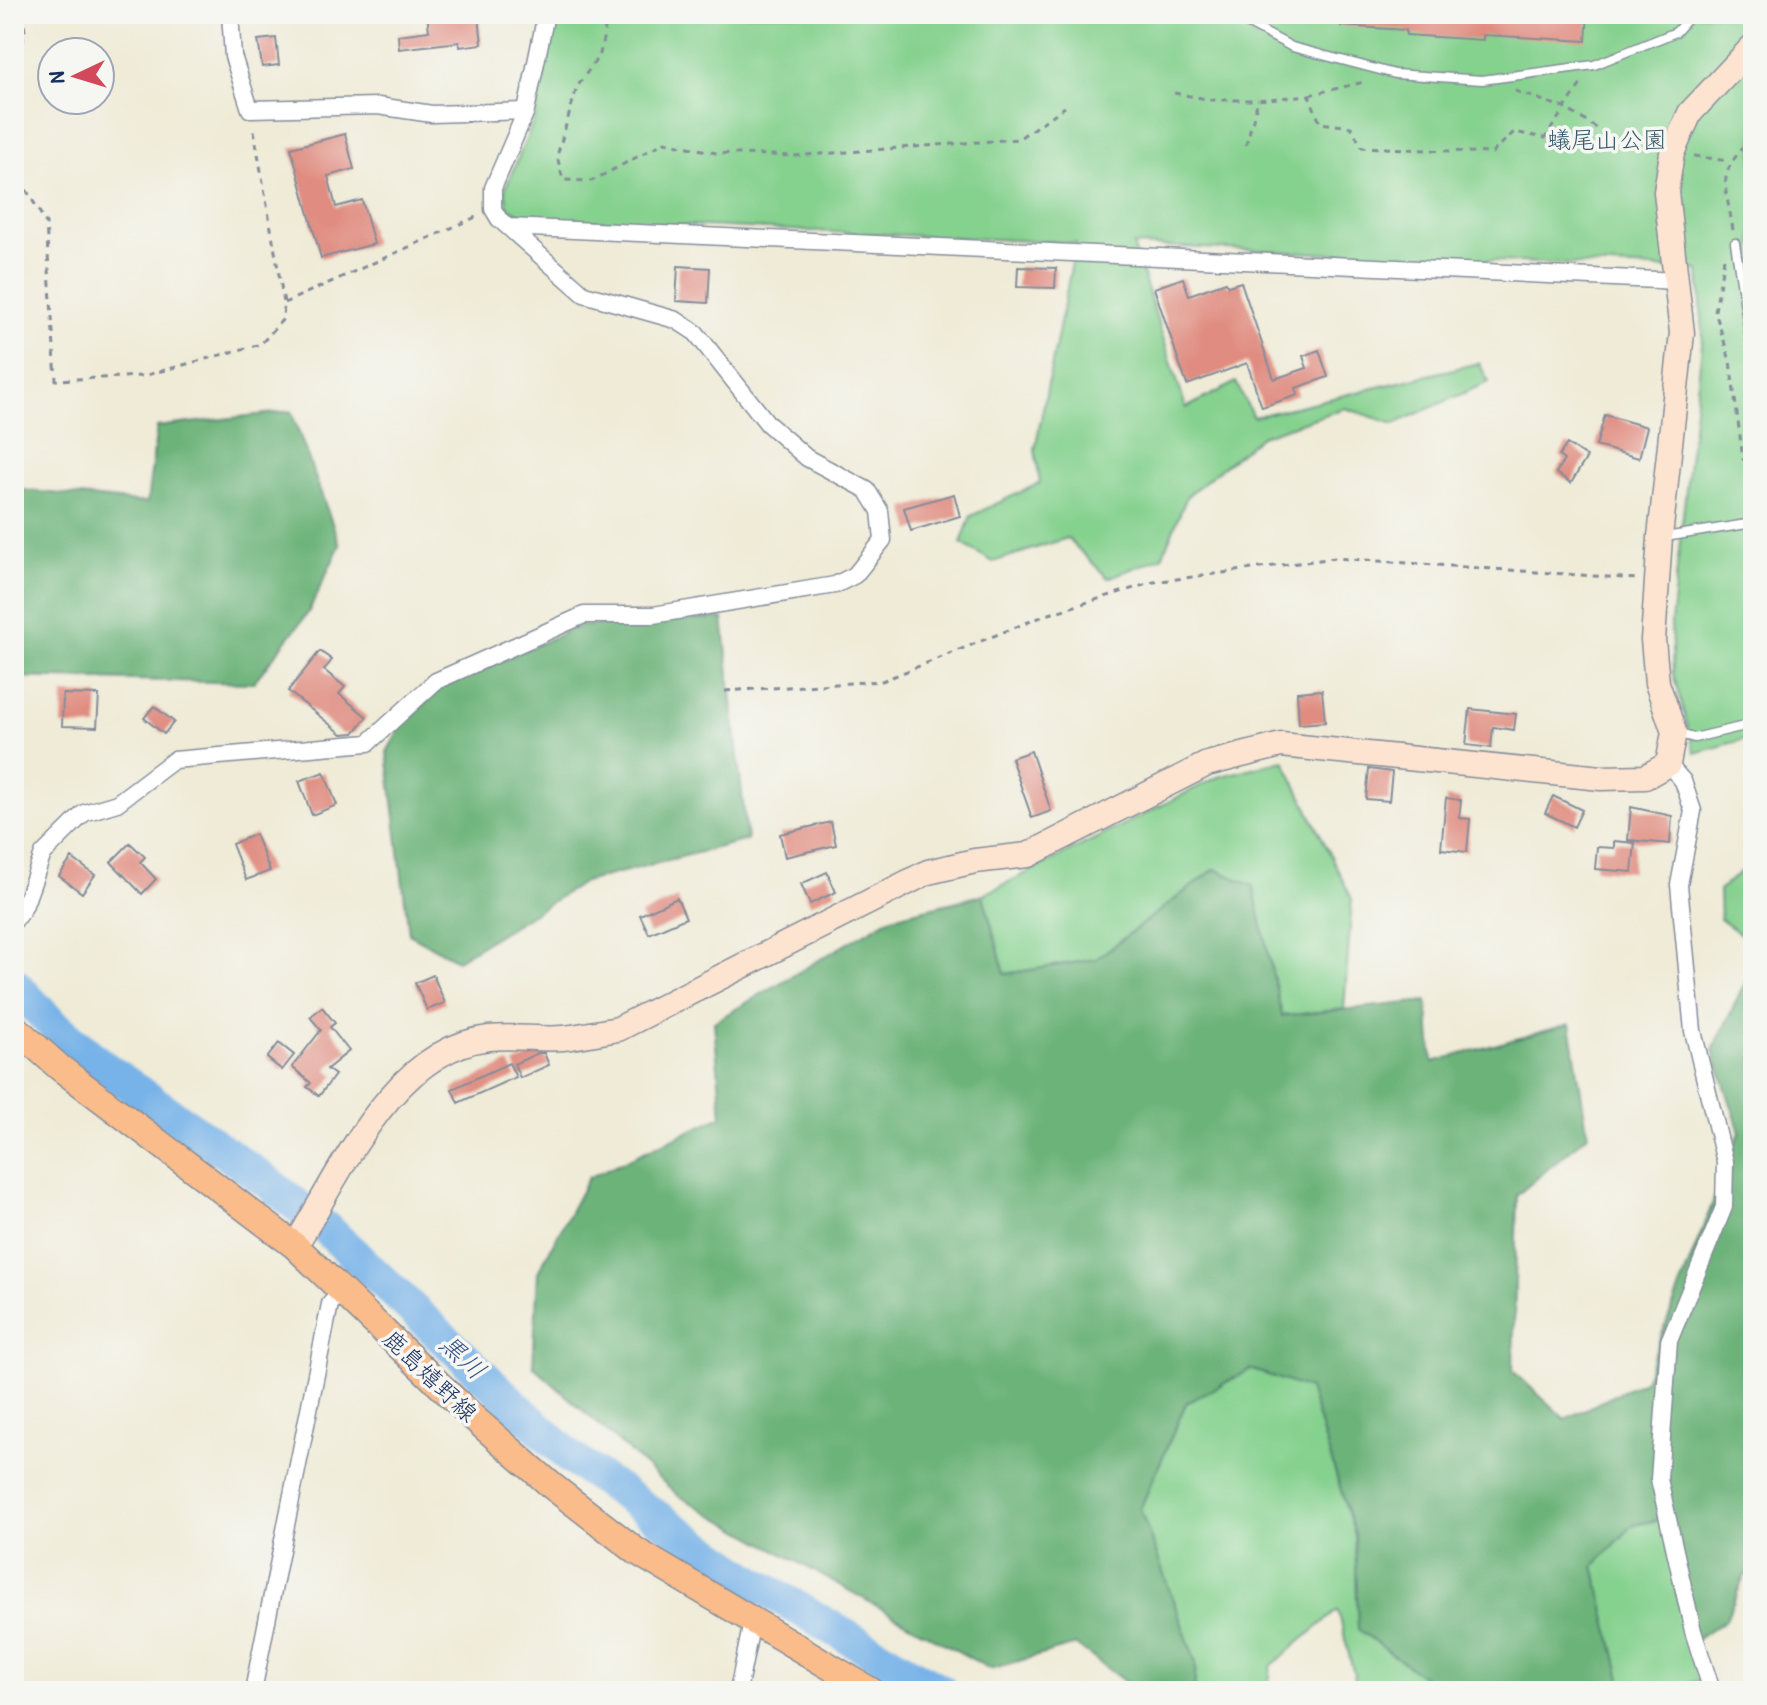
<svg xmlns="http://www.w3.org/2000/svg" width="1767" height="1705" viewBox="0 0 1767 1705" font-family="'Patrick Hand','Klee One',sans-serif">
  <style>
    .green { fill: #85d18e; stroke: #508076; stroke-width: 2 }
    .forest { fill: #6cb379; stroke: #44716c; stroke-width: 2 }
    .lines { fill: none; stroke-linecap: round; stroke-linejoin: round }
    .river { stroke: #77b2e8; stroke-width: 34 }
    .building { fill: #e08c80 }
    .lane-casing { stroke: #858d9a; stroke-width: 11 }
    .street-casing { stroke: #858d9a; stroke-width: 19 }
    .secondary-casing { stroke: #858d9a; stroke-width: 27 }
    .primary-casing { stroke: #858d9a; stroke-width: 29 }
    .path { stroke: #858d9a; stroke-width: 3; stroke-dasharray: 6 6; stroke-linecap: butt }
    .lane { stroke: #fff; stroke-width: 8 }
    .street { stroke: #fff; stroke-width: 16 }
    .secondary { stroke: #fde4d1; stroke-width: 24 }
    .primary { stroke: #fabc8b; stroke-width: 26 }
    .labels { text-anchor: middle; stroke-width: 7; stroke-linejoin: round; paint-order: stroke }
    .park-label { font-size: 24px; fill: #36586a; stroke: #f6f6f2 }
    .street-label { font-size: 24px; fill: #1b2f5e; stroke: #f6f6f2 }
    .water-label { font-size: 26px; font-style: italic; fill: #375687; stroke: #f6f6f2 }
  </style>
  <rect width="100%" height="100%" fill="#f6f6f2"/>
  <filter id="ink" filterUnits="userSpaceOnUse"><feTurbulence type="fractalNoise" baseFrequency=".0125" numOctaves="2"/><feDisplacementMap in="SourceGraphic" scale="16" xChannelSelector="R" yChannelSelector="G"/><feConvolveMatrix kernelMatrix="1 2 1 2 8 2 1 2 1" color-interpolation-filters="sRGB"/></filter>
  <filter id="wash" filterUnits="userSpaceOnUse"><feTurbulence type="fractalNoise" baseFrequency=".006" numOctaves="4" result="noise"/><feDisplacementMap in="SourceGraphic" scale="32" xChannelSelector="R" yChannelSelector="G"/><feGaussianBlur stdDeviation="1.8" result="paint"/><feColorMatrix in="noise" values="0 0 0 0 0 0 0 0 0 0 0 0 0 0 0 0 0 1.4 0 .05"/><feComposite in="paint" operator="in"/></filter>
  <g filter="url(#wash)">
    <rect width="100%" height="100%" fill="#efebd7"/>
    <path class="green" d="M556,14h1197v723l-58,16 -22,-79 -2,-51 32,-287 -4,-66 -566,-25 53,163 50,-26 17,35 226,-54 10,19 -95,42 -49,-16 -84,28 -74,60 -25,61 -54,21 -41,-40 -74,24 -32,-19 10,-27 69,-33 -5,-34 41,-206 -549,-25 -19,-10 -3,-19 30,-71z
      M1284,760l68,139 -8,110 -62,7 -29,-130 -38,-17 -119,90 -91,15 -22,-79 235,-118z
      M1753,862v81l-33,-24 -1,-29z
      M1251,1369l58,20 46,146 3,94 85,62h-85l-20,-81 -67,56 -3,25h-74l2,-28 -56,-154 46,-106z
      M1662,1519l25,128 14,32 -29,12h-48l-30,-125 39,-41z"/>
    <path class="forest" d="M291,411l49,134 -32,68 -55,70 -239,-6v-188l133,14 10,-76z
      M723,618l24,222 -163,42 -127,78 -48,-26 -22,-182 17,-30 38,-35 137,-61z
      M1215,869l38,17 29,130 145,-15 6,61 137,-38 18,111 -71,60 -4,176 52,48 79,-38 96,-249 -27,-82 40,-84v608l-8,1 -19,44 -39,28 -25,-128 -29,6 -39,41 30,125h-181l-85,-62 -3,-94 -46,-146 -58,-20 -65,34 -46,106 56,154 -2,28h-57l-61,-46 -86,24 -311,-173 -146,-130 5,-94 50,-94 134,-62 -8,-94 178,-105 91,-22 22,79 91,-15z"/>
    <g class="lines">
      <path class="river" d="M14,984l35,37 53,45 167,117 60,48 242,227 180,123 190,110"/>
    </g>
    <g id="blocks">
      <path class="building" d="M427,14l52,3 3,27 -22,3 -1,-5 -60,7 -1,-14 31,-4z
        M1342,14h246l-2,27 -103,-6v5l-77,-5v-5l-65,-4z
        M276,38l3,27 -17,2 -4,-27z
        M345,134l9,35 -26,7 8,31 26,-7 12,44 -53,14 -30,-110z
        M678,266l32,2 -2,35 -32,-2z
        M1018,267l38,1 -1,20 -38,-1z
        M1183,278l6,17 37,-13 2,4 13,-4 33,97 33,-11 -4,-12 16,-6 9,27 -32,11 2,7 -36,12 -15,-44 -60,22 -33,-97z
        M1605,415l42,12 -8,31 -43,-12z
        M1567,444l20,13 -16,26 -15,-10 8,-13 -5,-4z
        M954,494l6,22 -49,15 -7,-23z
        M320,651l12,9 -8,10 21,17 -6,7 28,23 -13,16 -12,1 -54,-43z
        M1322,690l3,32 -26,2 -2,-32z
        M63,694l36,1 -2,32 -35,-1z
        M154,706l20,16 -10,12 -20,-16z
        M1470,709l46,5 -2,16 -21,-3 -2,21 -25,-3z
        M1031,751l20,60 -19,7 -21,-60z
        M1369,769l23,3 -3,29 -23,-2z
        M324,772l13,33 -25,10 -13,-34z
        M1553,796l29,14 -8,17 -29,-14z
        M1446,798l15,2 -2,18 11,1 -3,33 -26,-3z
        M1631,807l41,9 -2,28 -42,-4z
        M831,822l5,23 -51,12 -5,-23z
        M255,834l15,37 -24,9 -14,-36z
        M1614,841l21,2 -3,29 -37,-3 2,-22 17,1z
        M130,843l15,14 -5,5 16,17 -14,15 -31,-32z
        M72,858l23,17 -13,18 -23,-17z
        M827,872l9,20 -26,12 -9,-20z
        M677,898l9,20 -37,16 -9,-19z
        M433,975l12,28 -18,7 -12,-27z
        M322,1007l13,16 -5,4 19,24 -22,18 8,6 -16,21 -12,-9 4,-4 -19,-16 29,-37 -11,-13z
        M279,1043l15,12 -12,15 -15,-12z
        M538,1053h6l5,12 -29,13 -6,-14z
        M509,1063l7,14 -58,26 -6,-14z"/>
    </g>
  </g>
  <g filter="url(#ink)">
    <use href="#blocks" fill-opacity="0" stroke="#858d9a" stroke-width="2"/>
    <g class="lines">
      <defs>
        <path id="lane" d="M1230,14l62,33 103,27 87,6 112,-15 82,-33 16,-18
          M1735,243l18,116
          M1665,537l88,-14
          M1676,733l18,5 59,-14"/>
        <path id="street" d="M230,14l3,42 17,53 128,-3 54,8 94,-3
          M509,227l1170,54
          M1668,764l15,17 10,30 -14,74 14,146 32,131 -1,45 -55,134 -10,138 34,152 19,60
          M14,921l10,-14 19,-53 41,-41 33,-10 57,-43 194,-17 68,-62 148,-66h69l182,-30 20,-10 28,-35 -3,-29 -13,-21 -60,-32 -39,-34 -72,-91 -20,-13 -92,-26 -85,-75 -6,-10v-21l33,-77 20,-97
          M253,1691l77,-387 11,-12
          M738,1691l14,-69"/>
        <path id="secondary" d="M295,1246c46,-74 98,-197 194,-208 25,-3 50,2 74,0 19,-2 37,-6 55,-9l310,-157 47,-11 53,-6 179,-91 74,-19 320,33 44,-1 23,-13 6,-32 -17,-49 -4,-43 7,-103 22,-204 -16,-141 6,-39 18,-40 63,-67"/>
        <path id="primary" d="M14,1027l45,40 236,179 180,173 77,67 84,65 235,140"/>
      </defs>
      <use href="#lane" class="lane-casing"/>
      <use href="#street" class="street-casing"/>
      <use href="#secondary" class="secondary-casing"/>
      <use href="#primary" class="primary-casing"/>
      <path class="path" d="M608,14l-8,40 -23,33 -20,69 6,24 29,1 73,-39 51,11 78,3 224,-17 47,-32
        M14,41l9,-8
        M14,78l11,-46 -2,-18
        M1515,91l50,17 50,32 36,8
        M1174,93l38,7h46
        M1309,95l55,-13
        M1246,145l12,-45 51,-5 11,28 31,4 11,20 130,6 22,-21 31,6 38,-57
        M1694,156l35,5
        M14,169l32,54 10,157 87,-4 118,-32 22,-25 1,-16 -31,-178
        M1733,230c-8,-50 -18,-54 20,-93
        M1724,258l-9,53 15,50 13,98 10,9
        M284,303l194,-87
        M725,691l157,-10 164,-66 108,-33 181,-24 302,21"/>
      <use href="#lane" class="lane"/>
      <use href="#street" class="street"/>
      <use href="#secondary" class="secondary"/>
      <use href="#primary" class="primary"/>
    </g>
  </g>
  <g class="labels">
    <g class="park-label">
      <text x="1607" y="148">蟻尾山公園</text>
    </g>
    <g class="street-label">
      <text transform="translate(430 1376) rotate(44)" y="8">鹿島嬉野線</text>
    </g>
    <g class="water-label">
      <text transform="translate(463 1357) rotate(43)" y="9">黒川</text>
    </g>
  </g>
  <rect width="1767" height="1705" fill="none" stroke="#f6f6f2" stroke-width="48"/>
  <g transform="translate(76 76) rotate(266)"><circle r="38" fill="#f6f6f2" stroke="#9ea6b7" stroke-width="2"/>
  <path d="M0-6L14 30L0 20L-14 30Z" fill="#d1495b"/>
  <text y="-12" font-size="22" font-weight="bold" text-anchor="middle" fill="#1b2f5e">N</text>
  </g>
</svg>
